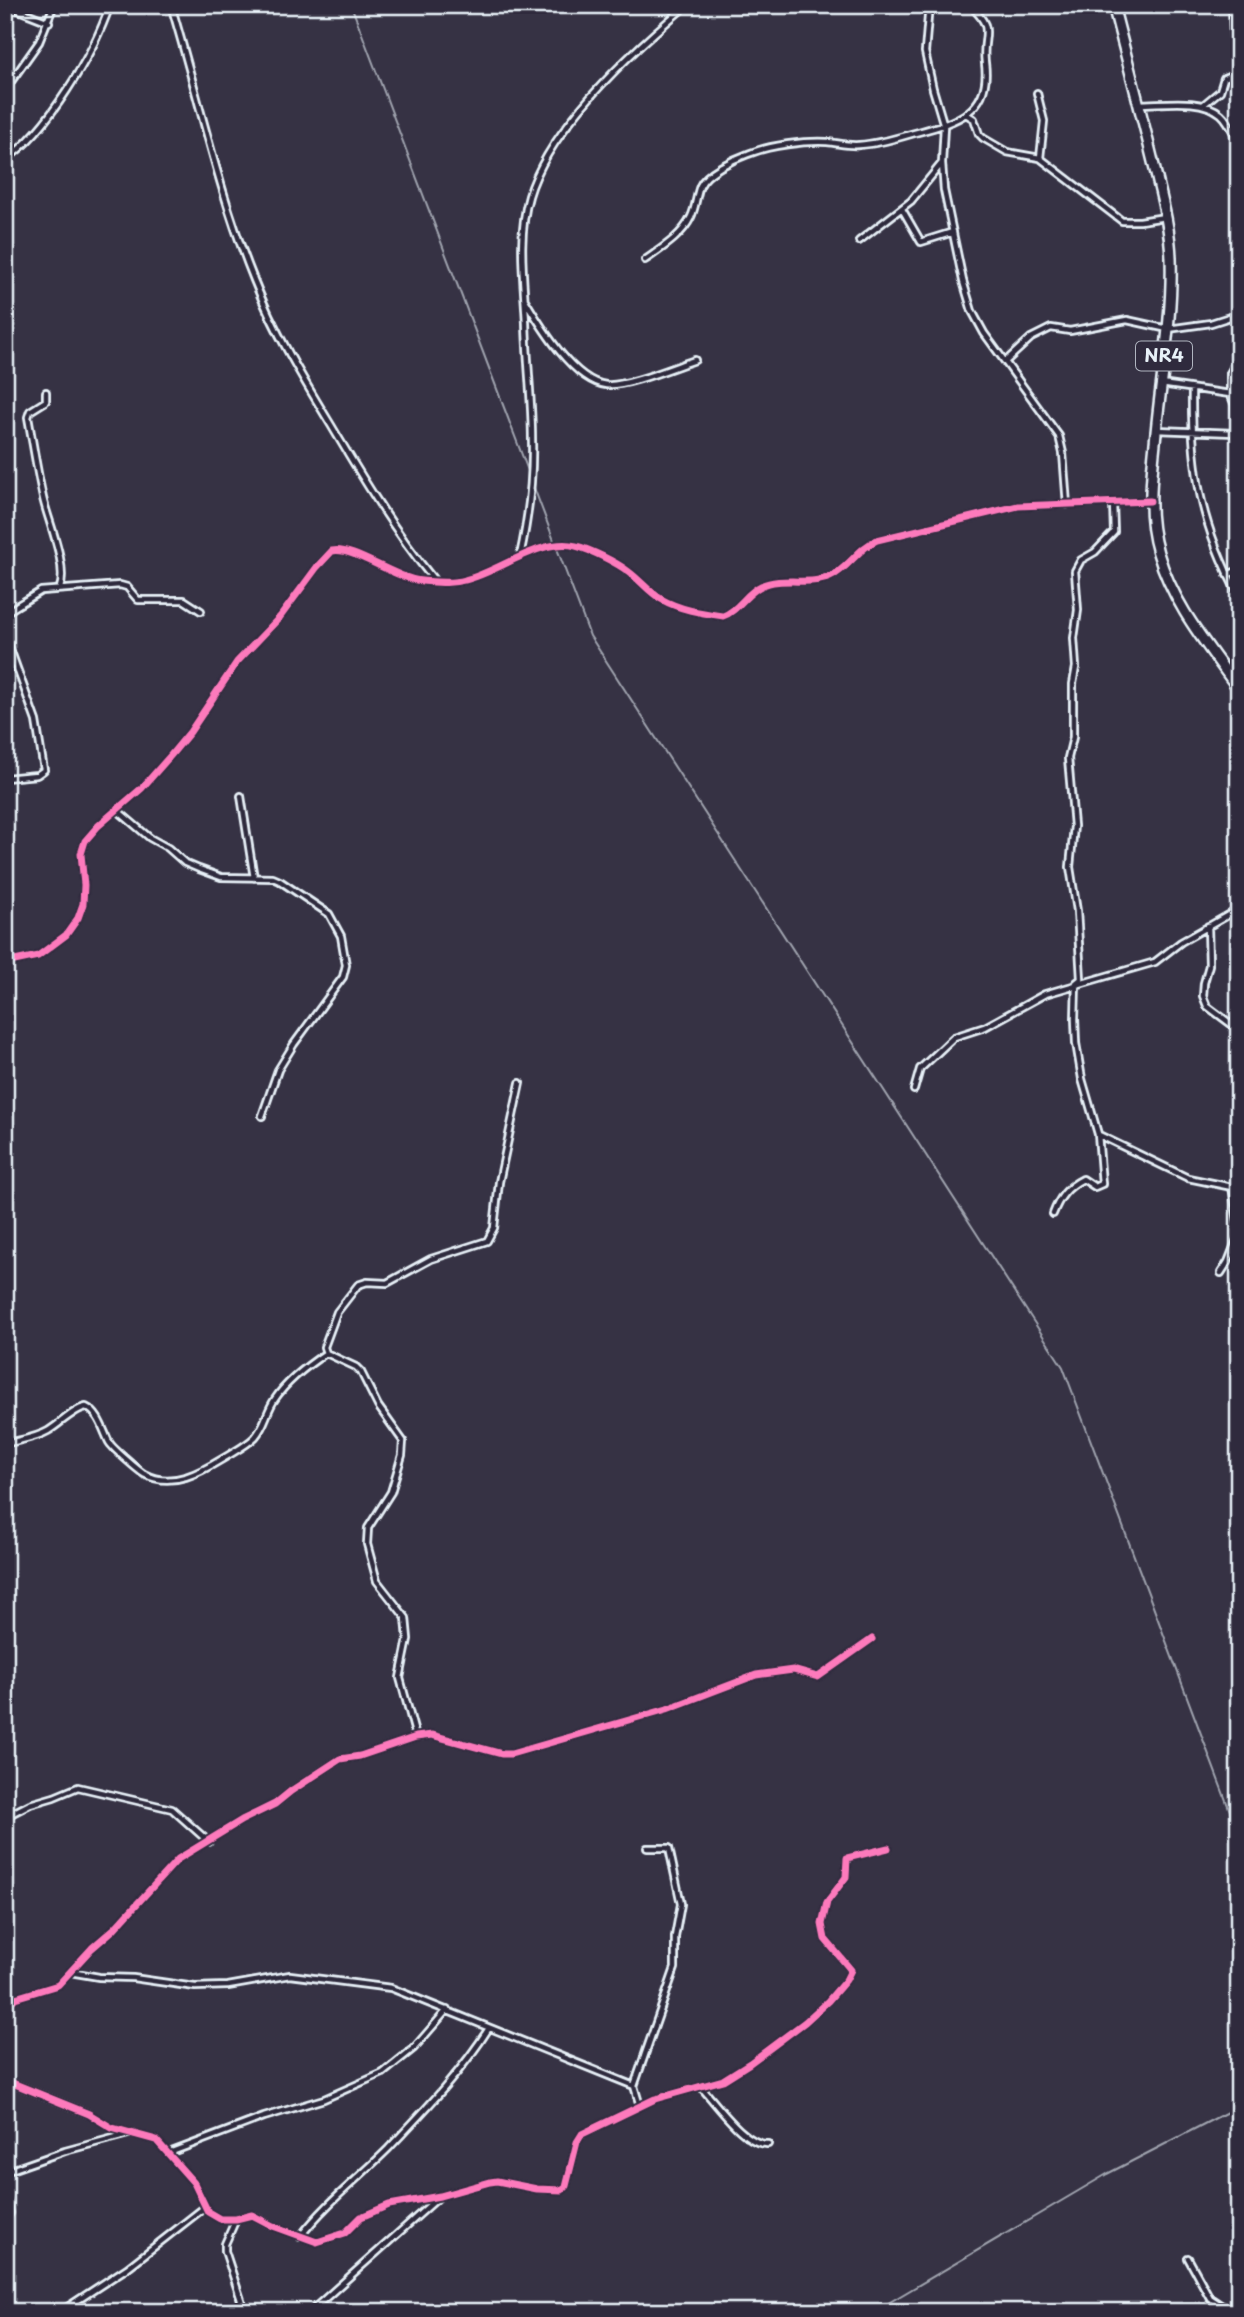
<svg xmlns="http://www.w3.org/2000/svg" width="1244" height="2317" viewBox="0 0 1244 2317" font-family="'Playpen Sans',sans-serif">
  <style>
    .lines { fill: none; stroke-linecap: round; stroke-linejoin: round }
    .stream { stroke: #a0a4af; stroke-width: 2 }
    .street-casing { stroke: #e8f1f8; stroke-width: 10 }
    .highway-casing { stroke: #e8f1f8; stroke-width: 14 }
    .street { stroke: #2f2a3d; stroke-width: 4.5 }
    .highway { stroke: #2f2a3d; stroke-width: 9 }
    .cycleway-casing { stroke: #2f2a3d; stroke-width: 11 }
    .cycleway { stroke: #fd7abc; stroke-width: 7 }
    .labels { text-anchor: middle; stroke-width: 5; stroke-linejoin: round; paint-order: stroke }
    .shield { fill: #2f2a3d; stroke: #b0b5c0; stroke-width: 2 }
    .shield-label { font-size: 18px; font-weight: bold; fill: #e8f1f8 }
  </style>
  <rect width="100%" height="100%" fill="#363244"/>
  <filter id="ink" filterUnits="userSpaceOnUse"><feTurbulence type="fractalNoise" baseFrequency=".0143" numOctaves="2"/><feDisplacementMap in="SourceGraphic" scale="14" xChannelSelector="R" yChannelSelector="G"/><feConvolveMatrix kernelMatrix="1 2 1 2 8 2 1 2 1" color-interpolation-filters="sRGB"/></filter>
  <g filter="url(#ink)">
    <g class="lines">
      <path class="stream" d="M351,5l179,471
        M533,485l57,151 473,731 176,468
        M873,2312l234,-138 132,-68"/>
      <defs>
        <path id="street" d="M6,5l43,17
          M171,5c27,90 48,189 83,275 20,51 49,99 77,145 32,54 64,107 103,155
          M929,5l-4,47 8,37 11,37 -2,37 2,27 19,91 9,30 12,22 75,103 4,17 4,52
          M5,90l34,-48 15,-37
          M1037,93l7,28 -4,37
          M1139,104c25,0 62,-7 82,10 8,7 13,20 18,29
          M1203,105l17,-14 4,-13 10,-4 -2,-69
          M966,114l8,5 5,15 4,4 24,14 33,6 82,63h18l25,-4
          M5,160c42,-28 89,-107 105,-155
          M902,209l19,33 32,-10
          M859,241l52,-40 31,-38
          M645,260c17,-12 37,-24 46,-43 5,-10 5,-21 9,-31 6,-14 34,-27 48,-32 22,-9 56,-13 79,-12 11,1 21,4 32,3 18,-1 35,-6 52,-11 40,-11 81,-19 74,-71 -4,-32 12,-31 -15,-58
          M525,300c15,25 48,81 81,85 20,2 68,-18 89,-25
          M1006,361l25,-23 20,-10 19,3 57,-11 41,9 43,-6 28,-9
          M1161,384l69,10 5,11 4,48
          M1192,389c-1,79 8,136 47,207
          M46,392v9l-16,10 -2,6c5,27 9,54 15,81 5,23 25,67 17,90
          M1230,394v-21l9,-15
          M1157,430l78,3
          M520,556c8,-37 13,-78 12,-116 0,-39 -5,-78 -6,-117 -2,-42 -9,-86 3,-127 21,-70 103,-145 158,-191
          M1227,575l12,-5
          M5,613l36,-22 79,-6 7,2 11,13h46l17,11
          M5,635l31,86 8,49 -7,5 -32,3
          M241,796l13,82
          M117,810l33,28 18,10 17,15 14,6 22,8 52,1 7,3 49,33 12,22 5,29 -3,12 -49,67 -16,26 -16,46
          M1208,926l1,39 -5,18 -1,13 4,10 32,24
          M5,963l33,-7 28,-21 12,-17 5,-14 1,-19 -3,-31 4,-13 13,-15 44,-38 29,-33 19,-23 47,-70 43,-45 37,-50 15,-16c21,-5 63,28 90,30 14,1 29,3 43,-1 34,-8 76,-43 111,-34 15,4 40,16 53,26 11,8 20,20 32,27 19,11 41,14 62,17 15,-5 23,-23 38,-30 21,-10 48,0 69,-9 18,-8 28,-29 47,-37l141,-34 132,-5
          M914,1090l6,-21 34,-32 31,-10 60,-33 110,-32 26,-20 58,-33
          M1099,1135l89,43 44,9 7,40
          M1053,1214c6,-16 14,-27 30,-35l12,8 7,-3 -4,-50 -16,-55 -6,-36 -1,-24 1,-36 5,-4 -4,-68 -7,-44 4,-41 -6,-68 5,-21v-53l3,-17 -2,-29 4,-28 -3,-39 6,-11 14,-8 19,-20 -1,-29
          M1221,1273l7,-11 11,-28
          M5,1444c14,-4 31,-6 43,-13 12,-7 26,-22 38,-24 13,6 17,23 23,35 3,6 29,28 35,32 28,15 57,-2 80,-16 11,-7 22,-12 31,-21 11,-13 11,-25 20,-38 12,-18 33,-34 51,-46
          M416,1737l-16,-59 8,-39 -2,-21 -29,-37 -10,-37 1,-16 23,-36 11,-37 1,-14 -25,-35 -17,-34 -5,-5 -30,-14 -2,-6 13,-35 21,-27 9,-3 20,1 44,-24 56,-18 7,-13 5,-46 21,-99
          M5,1817l25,-13 24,-7 24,-10 94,22 37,33
          M70,1972l29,5 34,1 62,9 33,-1 62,-11 101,13 243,98
          M5,2008l10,-10 43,-13 34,-37 22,-19 64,-70 64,-39 33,-16 16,-13 49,-32 20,-3 56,-19 16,-2 70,19h9l156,-45 89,-34 37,-5 25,7 54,-38
          M5,2080l84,34 23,14 44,12 38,43 14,29 12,7h16l16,-4 21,11 44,16 28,-9 16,-16 28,-12 51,-9 50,-14 7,-1 40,8 25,1 4,-4 11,-44 5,-8 73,-35 68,-19 27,-17 55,-41 23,-21 18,-21 5,-10 -26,-31 -3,-15 5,-22 19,-25 1,-19 41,-10
          M701,2087c15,16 44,59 67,57
          M640,2106l-6,-20 41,-118v-31l6,-33 -12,-56h-22
          M169,2153l95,-36 60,-18 59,-26 31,-25 33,-38
          M5,2172l60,-21 67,-18
          M5,2193l5,20 -5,8
          M236,2219l-11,25v7l20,61
          M300,2237c26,-34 58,-58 88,-88 36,-38 73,-76 101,-121
          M1188,2258l22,40 21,14
          M60,2312l67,-44 78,-61
          M310,2312l130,-116"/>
        <path id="highway" d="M1113,5c14,55 29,110 42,165 7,29 15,58 16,88 2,62 -11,124 -16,185 -4,37 -8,74 3,110 15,52 51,94 81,137"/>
      </defs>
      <use href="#street" class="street-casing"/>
      <use href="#highway" class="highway-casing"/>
      <use href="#street" class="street"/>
      <use href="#highway" class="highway"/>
      <defs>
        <path id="cycleway" d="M5,963l33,-7 28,-21 12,-17 5,-14 1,-19 -3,-31 4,-13 13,-15 44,-38 29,-33 19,-23 47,-70 43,-45 37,-50 15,-16c21,-5 63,28 90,30 14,1 29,3 43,-1 34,-8 76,-43 111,-34 15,4 40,16 53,26 11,8 20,20 32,27 19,11 41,14 62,17 15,-5 23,-23 38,-30 21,-10 48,0 69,-9 18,-8 28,-29 47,-37l141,-34 132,-5
          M5,2008l10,-10 43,-13 34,-37 22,-19 64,-70 64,-39 33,-16 16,-13 49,-32 20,-3 56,-19 16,-2 70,19h9l156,-45 89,-34 37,-5 25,7 54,-38
          M5,2080l84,34 23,14 44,12 38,43 14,29 12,7h16l16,-4 21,11 44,16 28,-9 16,-16 28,-12 51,-9 50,-14 7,-1 40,8 25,1 4,-4 11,-44 5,-8 73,-35 68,-19 27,-17 55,-41 23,-21 18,-21 5,-10 -26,-31 -3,-15 5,-22 19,-25 1,-19 41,-10"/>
      </defs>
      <use href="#cycleway" class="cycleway-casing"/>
      <use href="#cycleway" class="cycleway"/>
    </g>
  </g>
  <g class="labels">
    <rect class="shield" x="1136" y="341.5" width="56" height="29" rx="5"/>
    <g class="shield-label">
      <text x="1164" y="362">NR4</text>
    </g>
  </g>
  <rect width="1244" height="2317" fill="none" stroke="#2f2a3d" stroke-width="28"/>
  <rect x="14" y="14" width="1216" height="2289" fill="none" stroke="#e8f1f8" stroke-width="2.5" filter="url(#ink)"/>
</svg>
